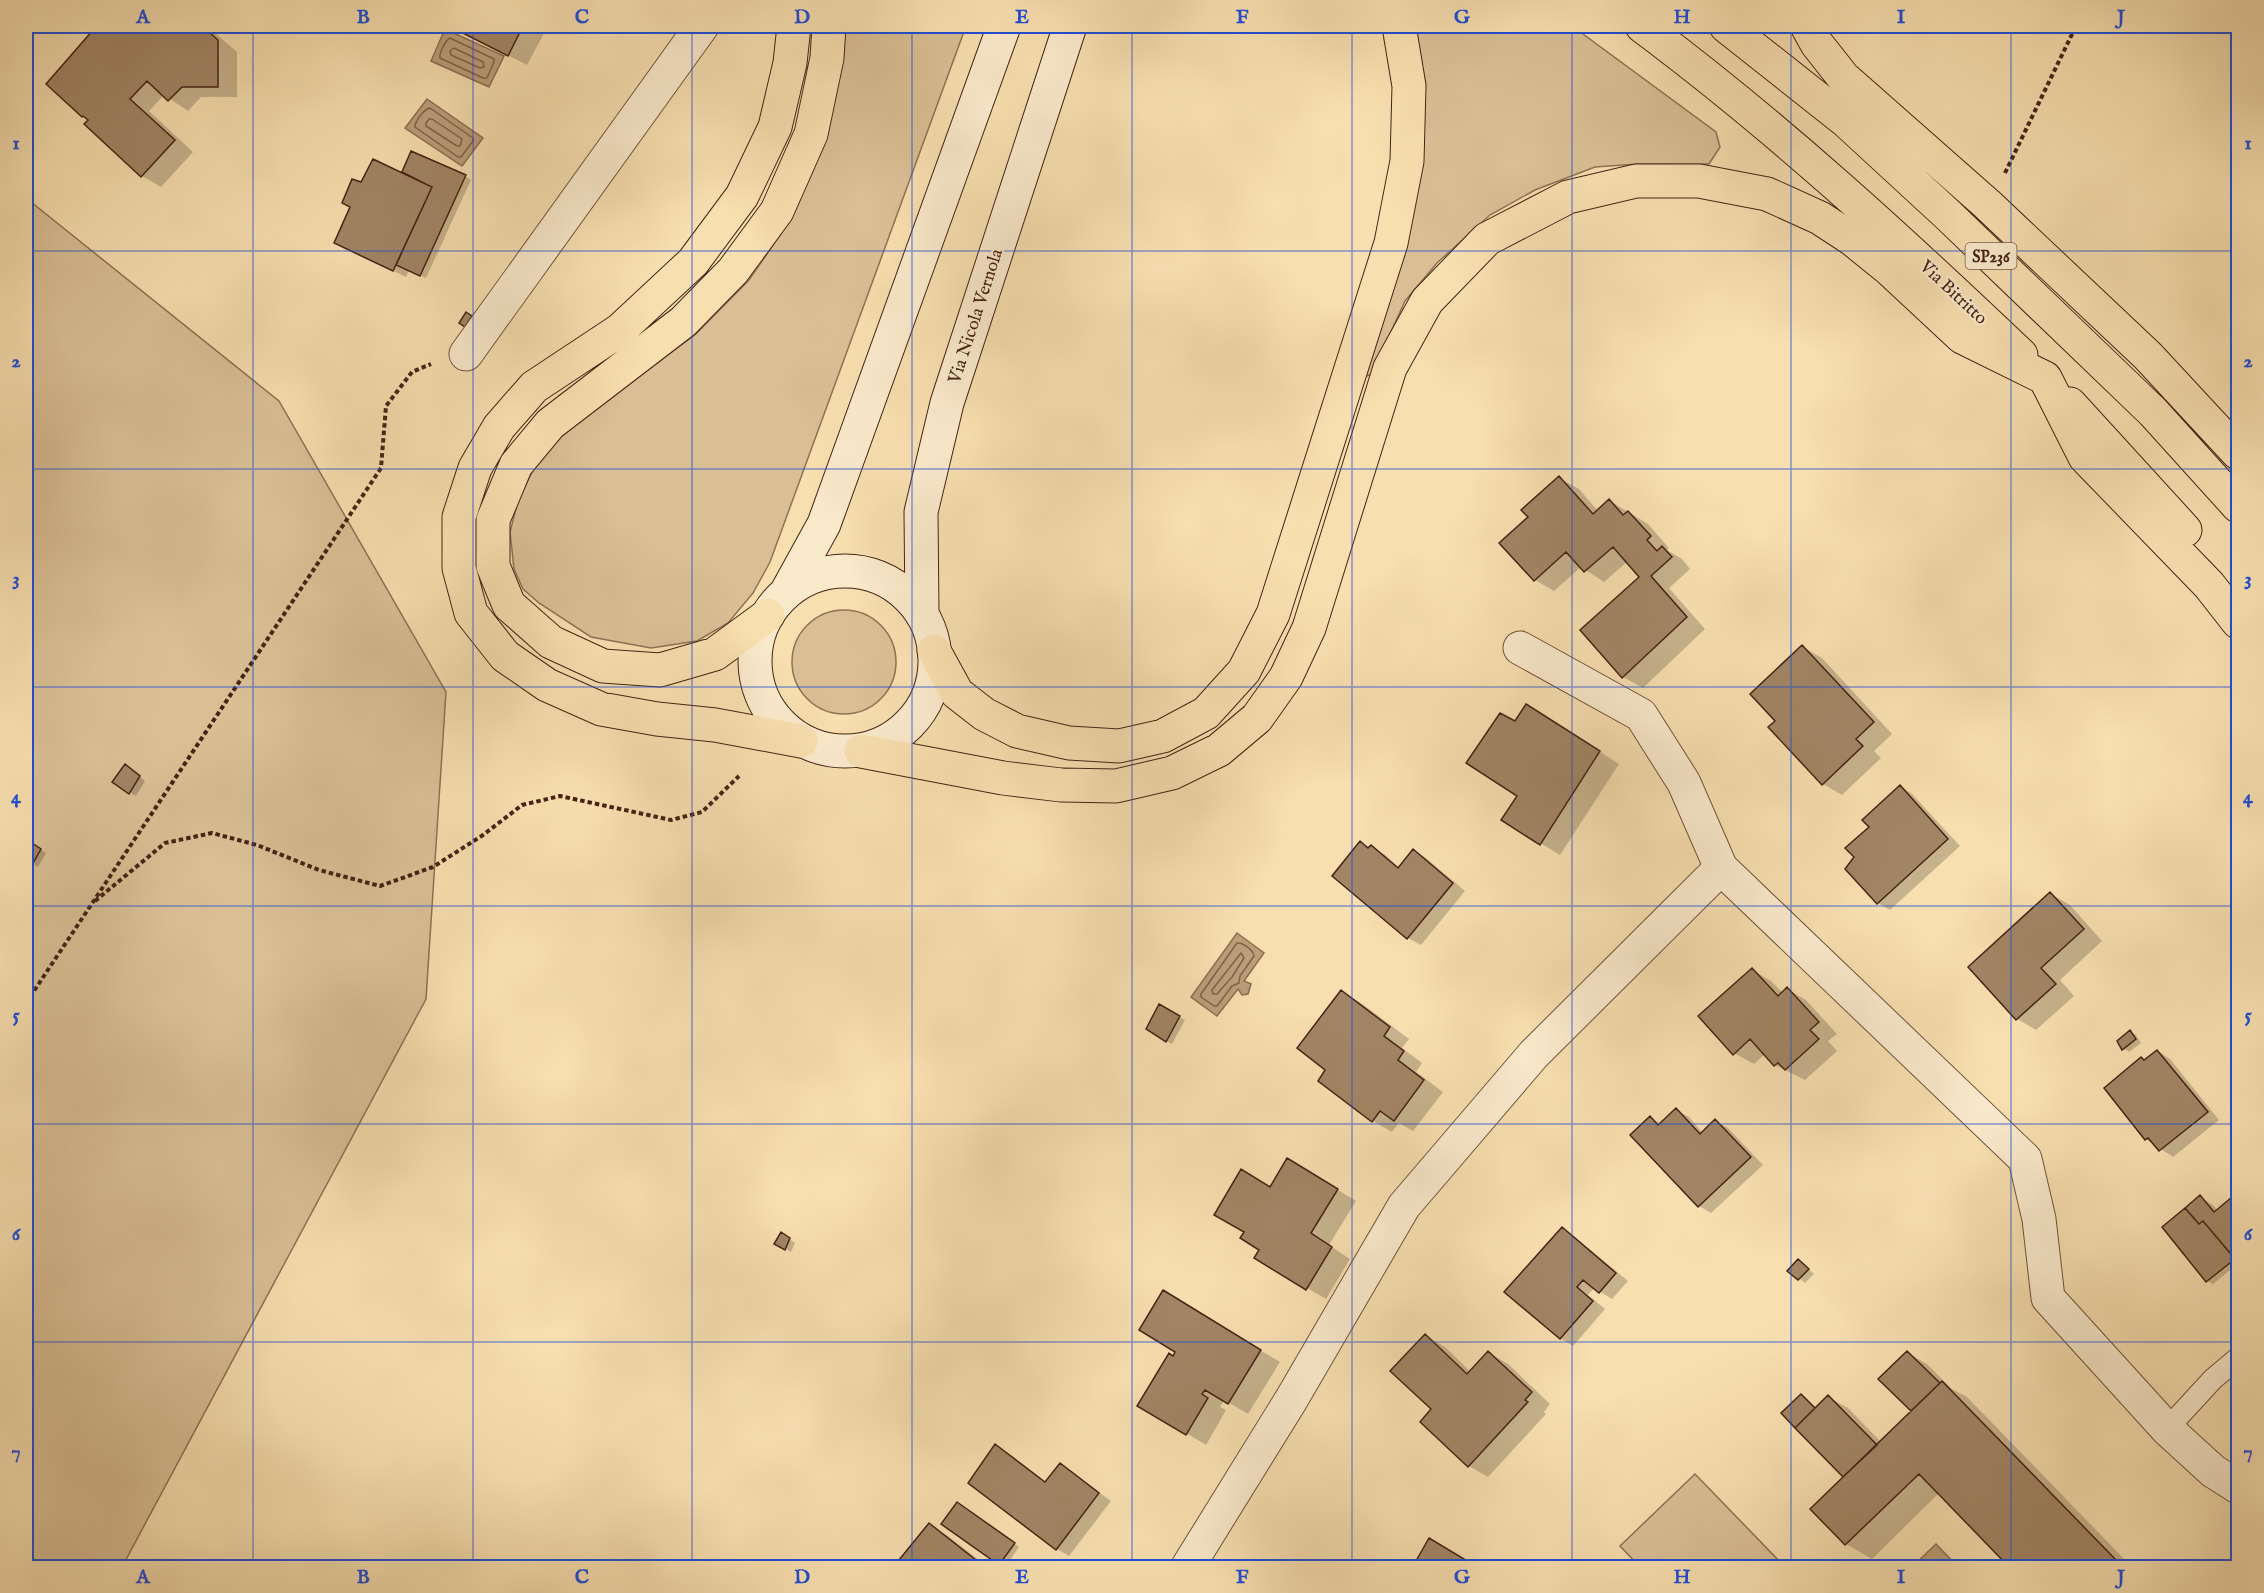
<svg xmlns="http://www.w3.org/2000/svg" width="2264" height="1593" viewBox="0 0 2264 1593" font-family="'IM FELL English',serif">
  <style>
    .green { fill: #dabf95; stroke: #907154; stroke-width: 1.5 }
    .water { fill: #bb9f7b; stroke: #8c6d52; stroke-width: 1.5 }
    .shadow { fill: #0003 }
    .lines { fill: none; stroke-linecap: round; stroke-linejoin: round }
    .shore { stroke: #806148; stroke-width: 1.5 }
    .building { fill: #a28565; stroke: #452314; stroke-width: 1.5 }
    .service-casing { stroke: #72523b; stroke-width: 23 }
    .minor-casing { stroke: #72523b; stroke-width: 35 }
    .secondary-casing { stroke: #452314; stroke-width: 35 }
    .trunk-casing { stroke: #452314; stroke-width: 35 }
    .path { stroke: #452314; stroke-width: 4; stroke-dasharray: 4.5 3; stroke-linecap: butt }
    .service { stroke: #faeacc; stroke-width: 21 }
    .minor { stroke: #faeacc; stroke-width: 33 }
    .secondary { stroke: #faeacc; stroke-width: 33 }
    .trunk { stroke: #f8dfb0; stroke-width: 33 }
    .grid { fill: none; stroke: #1d4ed8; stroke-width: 1.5; stroke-opacity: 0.55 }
    .labels { text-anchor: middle; stroke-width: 4.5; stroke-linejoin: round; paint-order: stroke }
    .shield { fill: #faeacc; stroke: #7b5f4b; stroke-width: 1.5 }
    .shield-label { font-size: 16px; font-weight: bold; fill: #452314 }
    .street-label { font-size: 18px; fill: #452314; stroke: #faeacc }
    .neatline { fill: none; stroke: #1d4ed8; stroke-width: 2 }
    .grid-label { font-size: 20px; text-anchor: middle; font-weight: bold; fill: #1d4ed8 }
  </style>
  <rect width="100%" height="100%" fill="#f8dfb0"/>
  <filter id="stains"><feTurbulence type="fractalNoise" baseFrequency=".00333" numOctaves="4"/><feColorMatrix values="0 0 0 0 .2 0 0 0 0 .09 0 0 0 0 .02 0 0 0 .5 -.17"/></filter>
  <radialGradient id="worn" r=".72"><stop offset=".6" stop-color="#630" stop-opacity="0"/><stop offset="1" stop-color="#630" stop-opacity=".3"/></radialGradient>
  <path class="green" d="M841,26h125l-196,536 -17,31 -25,30 -31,18 -46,7 -60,-11 -52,-34 -16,-14 -9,-20 -4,-37 8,-31 16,-33 23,-28 31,-26 108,-80 53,-54 31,-45 28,-56z
    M1414,26h158l144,106 4,15 -11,17h-71l-43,3 -60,23 -45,25 -53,48 -32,38 -33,73 -10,4 58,-199 5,-85z
    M26,198l253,203 167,291 -20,307 -304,568h-96z
    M792 662a52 52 0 1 1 104 0a52 52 0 1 1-104 0Z
    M1695,1474l90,93h-145l-20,-21z"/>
  <path class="water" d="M445,29l59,27 -15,31 -58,-26z
    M427,99l56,39 -21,28 -57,-38z
    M1237,933l27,20 -20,28 7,3 -3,10 -6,1 -4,-6 -21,27 -26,-19z
    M1936,1544l22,23h-46z"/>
  <path class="shadow" d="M90,26h117l30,26v45h-36l-13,14 -24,-16 -15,16 44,41 -32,35 -19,-11 -52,-56 -42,-36 47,-54z
    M451,26h97l-21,39z
    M411,176h54l6,4 -45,98 -17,-8 -3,7 -57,-28 13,-65 48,-6z
    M1559,478l20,11 19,22 12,-10 38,23 21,24 -2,2 15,9 8,10 -21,19 36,41 -62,59 -20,-11 -41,-47 60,-53 -14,-16 -24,21 -23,-15 -27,24 -19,-11 -5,-63z
    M1803,647l19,11 70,76 -18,17 7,7 -39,37 -19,-11 -46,-63z
    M1546,717l73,47 -59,91 -57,-35 16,-24 -4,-73z
    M131,769l14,12 -9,15 -22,-14z
    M1900,786l12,8 48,52 -70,64 -12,-7 -7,-76z
    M26,840l20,13 -8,14 -12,-8z
    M1361,843l23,11 16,14 14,-17 12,7 39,33 -44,54 -13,-7z
    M2051,894l19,11 32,36 -42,39 14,16 -38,34 -19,-11 -47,-52z
    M1752,970l19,11 12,12 4,-4 19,11 31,34 -9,7 9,10 -32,29 -30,-15 -10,-11 -11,10 -20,-11z
    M1342,992l19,11 48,36 -7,9 20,15 -6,9 27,20 -30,39 -14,-8 -7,9 -19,-11 -53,-40 8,-12z
    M1160,1006l25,14 -13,24 -6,-3z
    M2130,1032l6,3 5,8 -12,9 -6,-4z
    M2158,1051l12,8 49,61 -46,37 -27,-18 -1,-78z
    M1676,1110l13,7 14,16 12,-12 13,7 35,37 -52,48 -12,-7 -48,-88 10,6z
    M1307,1171l49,30 -27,44 21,14 -24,40 -70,-41 5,-9 10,-61z
    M2238,1194v66l-2,-2 2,6 -25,20 -6,-3 -7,-84 13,8 5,6z
    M1562,1229l13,8 53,44 -16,18 -18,-11 -6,7 17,14 -32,37 -13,-8z
    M782,1234l13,9 -4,9 -15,-9z
    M1804,1265l10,9 -9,9 -16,-12z
    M1182,1303l98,59 -32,52 -24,-14 -4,7 6,3 -20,35 -67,-40 38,-54z
    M1426,1336l19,11 26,25 18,-19 19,11 42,40 -6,8 2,2 -58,63 -19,-11 -35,-57z
    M1908,1353l19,11 25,25 15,8 166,171h-121l-73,-75 -67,66 -26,-15 -33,-35 32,-32 -62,-64 18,-17 15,12 12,-11 20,11 33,34 32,-31 -33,-32z
    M996,1446l50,37 14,-18 51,36 -42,55 -12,-7z
    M963,1507l56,40 -14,20 -5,-3z
    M929,1525l19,11 41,32h-77z
    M1430,1540l46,28h-62z"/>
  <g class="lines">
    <path class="shore" d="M450,38l44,21v3l-7,16h-4l-43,-20c-1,-5 5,-17 10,-20z
      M454,48l29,14 1,5 -4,1 -29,-13 -1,-4z
      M430,108l43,30v3l-12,16h-3l-43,-30c0,-6 9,-18 15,-19z
      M429,119h3l30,20 -2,7h-3l-31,-20v-3z
      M1237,943c6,-1 16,7 17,13l-14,20 -1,7 -7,3 -15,20h-3l-13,-9v-3z
      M1241,953l3,5 -12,19 -15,17h-4l-1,-4z"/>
  </g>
  <path class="building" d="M88,26h114l16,14v47h-36l-14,14 -21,-20 -17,18 45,41 -34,37 -57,-53 4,-4 -5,-4 -1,1 -36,-33 47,-54z
    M449,26h74l-15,30z
    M411,151l55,24 -46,101 -24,-11 36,-78 -30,-15z
    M373,159l59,28 -39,84 -59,-28 16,-36 -8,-4 10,-24 9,3z
    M466,312l6,4 -7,11 -6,-4z
    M1559,476l34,38 16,-15 14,16 5,-4 23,25 -4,4 10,11 5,-5 10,11 -21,19 36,41 -65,61 -42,-48 59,-53 -26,-30 -29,25 -18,-20 -32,29 -35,-38 29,-26 -7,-7z
    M1802,645l72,77 -18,17 7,7 -41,39 -54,-58 7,-6 -25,-27z
    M1526,704l74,47 -60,94 -39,-25 16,-24 -51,-33 34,-50 15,8z
    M125,764l15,12 -11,18 -17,-12z
    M1900,785l48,54 -71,65 -32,-35 9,-12 -9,-9 24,-21 -7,-7z
    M26,839l15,10 -9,16 -6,-4z
    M1360,841l8,7 3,-3 27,23 15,-19 40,34 -46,56 -75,-63z
    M2050,892l34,37 -43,39 15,16 -40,36 -48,-53z
    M1752,968l26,28 9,-9 32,35 -9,8 9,9 -34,31 -7,-7 -4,3 -24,-27 -17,16 -35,-39z
    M1341,990l49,37 -6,9 20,15 -6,9 26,20 -30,41 -14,-10 -8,11 -54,-41 7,-11 -28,-22z
    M1159,1004l21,12 -14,26 -20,-13z
    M2130,1030l6,9 -14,11 -5,-9z
    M2157,1050l51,62 -49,39 -11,-13 -3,2 -41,-52 37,-31 3,3z
    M1676,1108l24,26 15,-15 36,38 -53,50 -68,-72 20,-19 8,9z
    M1287,1158l51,31 -27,44 21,14 -26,43 -52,-32 5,-8 -19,-12 4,-6 -30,-17 27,-46 29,18z
    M2238,1192v64l-3,3 -32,-38 -4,3 -14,-16 15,-13 14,17z
    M2185,1208l14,16 4,-3 32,38 -29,23 -44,-55z
    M1562,1227l54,46 -17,20 -16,-13 -6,7 16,14 -33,38 -56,-47z
    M781,1232l9,6 -5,12 -11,-6z
    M1798,1259l11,10 -11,11 -11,-9z
    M1163,1290l98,60 -33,54 -23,-14 -3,4 6,4 -22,37 -49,-29 32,-53 4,3 2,-4 -36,-22z
    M1425,1334l42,40 21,-23 44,41 -7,8 3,2 -60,65 -48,-45 11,-13 -41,-38z
    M1907,1351l33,32 -29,28 -33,-32z
    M1942,1381l175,180 -6,7h-101l-91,-94 -74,71 -35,-36z
    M1801,1394l14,14 -20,20 -14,-15z
    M1828,1395l49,50 -34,32 -48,-49z
    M995,1444l50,38 15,-19 39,30 -43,57 -88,-67z
    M957,1502l58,41 -16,22 -58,-41z
    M929,1523l57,45h-77l-10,-8z
    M1429,1538l40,24 -4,6h-53z"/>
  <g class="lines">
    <defs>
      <path id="service" d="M2167,1429l46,-50 25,-21"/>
      <path id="minor" d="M466,354l236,-328
        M1721,868l304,291 14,60 9,79 119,131 46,42 25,16
        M1187,1568l104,-168 113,-194 130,-152 187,-186 -37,-85 -43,-68 -121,-67"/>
      <path id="secondary" d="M755 661a90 90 0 1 1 180 0a90 90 0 1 1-180 0Z
        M786,593l38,-69 180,-498
        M922,614l-1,-102 26,-109 123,-377"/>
      <path id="trunk" d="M794,26l-4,37 -15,64 -33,69 -49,66 -73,68 -86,57 -35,40 -24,41 -16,49v51l12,45 34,43 42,29 54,24 56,10 58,6 86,16
        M1642,26c134,100 258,214 379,329
        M1726,26l120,95 102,94 205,197 85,94
        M1807,26l10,18 26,33 144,127 161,152 90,97
        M2070,404l115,126
        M768,615l-53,39 -55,16 -57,-4 -52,-24 -42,-37 -16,-39v-46l23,-55 34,-41 133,-102 50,-51 44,-60 34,-77 16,-76 2,-32
        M934,651l23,42 27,21 33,17 52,12 50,3 44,-10 43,-23 38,-42 29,-57 118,-371 16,-82 2,-75 -10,-60
        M861,751l142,27 58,7 55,1 56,-13 47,-23 38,-32 29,-41 23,-49 81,-260 37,-67 60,-62 81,-42 68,-16h63l68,13 53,24 32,21 37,30 73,68 83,41 40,79 124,128 29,37"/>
    </defs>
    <use href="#service" class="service-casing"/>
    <use href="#minor" class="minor-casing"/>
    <use href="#secondary" class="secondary-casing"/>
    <use href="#trunk" class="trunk-casing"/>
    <path class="path" d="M2005,173l71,-147
      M95,901l70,-58 47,-10 45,12 62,25 61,16 53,-19 50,-32 39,-30 38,-9 111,24 31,-8 37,-36
      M26,1003l355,-535 5,-62 26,-34 19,-8"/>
    <use href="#service" class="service"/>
    <use href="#minor" class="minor"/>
    <use href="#secondary" class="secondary"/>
    <use href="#trunk" class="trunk"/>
  </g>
  <path class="grid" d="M253,26v1542M473,26v1542M692,26v1542M912,26v1542M1132,26v1542M1352,26v1542M1572,26v1542M1791,26v1542M2011,26v1542M26,251h2212M26,469h2212M26,687h2212M26,906h2212M26,1124h2212M26,1342h2212"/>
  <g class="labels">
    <rect class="shield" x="1965.5" y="243" width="51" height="26" rx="4.5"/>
    <g class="shield-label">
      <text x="1991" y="262">SP236</text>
    </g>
    <g class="street-label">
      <text transform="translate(1954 292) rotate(43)" y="6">Via Bitritto</text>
      <text transform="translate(975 316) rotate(-72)" y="6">Via Nicola Vernola</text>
    </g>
  </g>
  <rect width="2264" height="1593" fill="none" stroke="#f8dfb0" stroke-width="66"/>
  <rect x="33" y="33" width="2198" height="1527" class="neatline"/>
  <g class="grid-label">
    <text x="143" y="23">A</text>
    <text x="363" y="23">B</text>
    <text x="582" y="23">C</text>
    <text x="802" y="23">D</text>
    <text x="1022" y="23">E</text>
    <text x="1242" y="23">F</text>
    <text x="1462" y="23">G</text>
    <text x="1682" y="23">H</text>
    <text x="1901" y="23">I</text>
    <text x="2121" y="23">J</text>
    <text x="16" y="149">1</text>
    <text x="2248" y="149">1</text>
    <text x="16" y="367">2</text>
    <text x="2248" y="367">2</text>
    <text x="16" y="585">3</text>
    <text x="2248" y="585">3</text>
    <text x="16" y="803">4</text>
    <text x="2248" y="803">4</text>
    <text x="16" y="1021">5</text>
    <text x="2248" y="1021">5</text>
    <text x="16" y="1240">6</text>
    <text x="2248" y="1240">6</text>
    <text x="16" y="1458">7</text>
    <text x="2248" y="1458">7</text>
    <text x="143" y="1583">A</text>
    <text x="363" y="1583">B</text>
    <text x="582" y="1583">C</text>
    <text x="802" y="1583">D</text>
    <text x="1022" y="1583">E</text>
    <text x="1242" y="1583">F</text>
    <text x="1462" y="1583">G</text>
    <text x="1682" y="1583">H</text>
    <text x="1901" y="1583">I</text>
    <text x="2121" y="1583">J</text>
  </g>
  <rect width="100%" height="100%" filter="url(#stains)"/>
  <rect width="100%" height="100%" fill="url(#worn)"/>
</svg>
